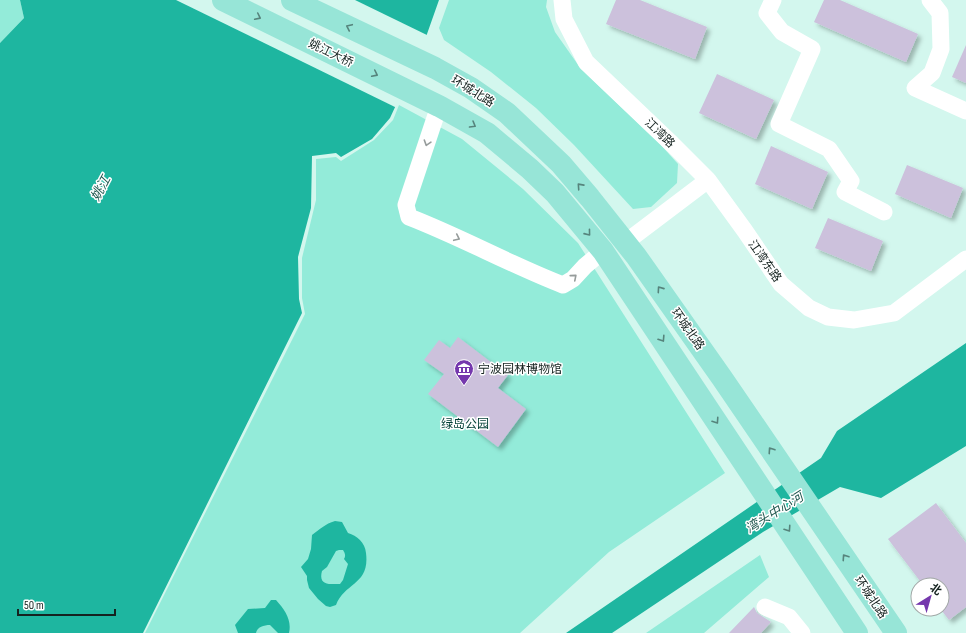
<svg xmlns="http://www.w3.org/2000/svg" width="966" height="633" viewBox="0 0 966 633" font-family="'Sofia Sans Condensed','Noto Sans SC',sans-serif">
  <style>
    .green { fill: #93ebd9 }
    .water { fill: #1eb6a0; fill-rule: evenodd }
    .pier { fill: #d3f7ee }
    .building { fill: #ccc1dc; filter: url(#shadow) }
    .lines { fill: none; stroke-linecap: round; stroke-linejoin: round }
    .minor { stroke: #fff; stroke-width: 17 }
    .major { stroke: #97e5d7; stroke-width: 22 }
    .oneway { stroke: #56847c }
    .oneway2 { stroke: #969c9b }
    .labels { text-anchor: middle; stroke-width: 3; stroke-linejoin: round; paint-order: stroke }
    .street-label { font-size: 12px; fill: #152320; stroke: #fff }
    .poi-label { font-size: 12px; fill: #152320; stroke: #fff; text-anchor: start }
    .park-label { font-size: 12px; fill: #003e35; stroke: #fff }
    .water-label { font-size: 13px; font-style: italic; fill: #1e564d; stroke: #fff }
  </style>
  <defs>
    <filter id="shadow"><feDropShadow dx="3.5" dy="3.5" stdDeviation="2" flood-color="#0004"/></filter>
  </defs>
  <rect width="100%" height="100%" fill="#d3f7ee"/>
  <path class="green" d="M0,0h20l4,18 -24,25z
    M449,0h98l-1,7 9,25 26,37 79,75 18,20 -1,19 -26,24 -18,2 -59,-64 -38,-37 -45,-36 -47,-32 -5,-12z
    M399,105l63,34 61,50 55,54 147,230 -116,79 -89,81h-375l160,-319 -3,-16v-40l14,-58v-41l20,-2 5,4 33,-21 19,-20z
    M760,555l9,22 -65,56h-58z"/>
  <path class="water" d="M20,0h419l-18,51 -31,67 -18,21 -31,18 -5,-4 -24,3 -1,52 -13,49 1,42 3,14 -159,320h-143v-590l24,-25z
    M966,343v103l-85,52 -41,-11 -77,45 -151,101h-46l255,-175 16,-27z
    M335,521l7,1 6,11c9,3 17,9 18,20 4,32 -21,29 -30,52l-6,2 -4,-1 -8,-7 -9,-11 -2,-8v-4l-6,-9 7,-8 3,-10 1,-14c8,-6 13,-11 23,-14zM339,550h4c2,3 3,6 1,9l4,5 -5,16 -3,4c-10,0 -22,2 -18,-13l5,-4 9,-16z
    M271,600h5c9,10 16,20 13,33h-11l-8,-8c-6,0 -13,2 -14,8h-18l-3,-8 13,-16 17,-1z"/>
  <path class="pier" d="M176,0h179l74,36 -6,16 -26,56z"/>
  <path class="building" d="M616,0h24l67,27 -12,32 -89,-35z
    M824,0h16l78,34 -12,28 -92,-40z
    M966,45v38l-14,-6z
    M717,74l57,26 -18,39 -57,-26z
    M771,146l57,26 -16,37 -57,-25z
    M907,165l56,23 -12,30 -56,-24z
    M828,218l55,23 -12,30 -56,-23z
    M458,337l50,38 -10,13 28,21 -28,38 -70,-53 16,-20 -20,-14 15,-20 11,8z
    M936,503l30,40v64l-17,13 -7,-9v-26h-19l-35,-46z
    M754,607l3,6 14,9 -10,11h-32z"/>
  <g class="lines">
    <path class="minor" d="M562,0l2,19 22,43 86,82 36,36 -82,62
      M773,0l-6,13 15,19 30,17 -33,75 50,25 22,32 -6,11 39,20
      M930,0l10,13 1,36 -9,24 -17,15 51,23
      M439,106l-33,99 3,12c52,20 102,48 154,68l10,-6 12,-13 18,-15
      M708,180l37,51 36,53 28,24 19,9 26,3 40,-7 72,-54
      M765,607l24,10 13,16"/>
    <path class="major" d="M223,0l216,106 48,27 43,36 25,24 48,58 254,382
      M292,0l143,68 36,20 36,25 54,51 29,34 46,58 86,122 174,255"/>
  </g>
  <defs><path id="oneway-chevron" d="M-2-3.5L2.5 0L-2 3.5" fill="none" stroke-width="1.6" stroke-linecap="round" stroke-linejoin="round"/></defs>
  <g class="oneway">
    <use href="#oneway-chevron" transform="translate(258 17) rotate(26)"/>
    <use href="#oneway-chevron" transform="translate(349 27) rotate(-155)"/>
    <use href="#oneway-chevron" transform="translate(375 74) rotate(26)"/>
    <use href="#oneway-chevron" transform="translate(473 125) rotate(30)"/>
    <use href="#oneway-chevron" transform="translate(580 186) rotate(-132)"/>
    <use href="#oneway-chevron" transform="translate(588 233) rotate(51)"/>
    <use href="#oneway-chevron" transform="translate(660 289) rotate(-125)"/>
    <use href="#oneway-chevron" transform="translate(662 339) rotate(57)"/>
    <use href="#oneway-chevron" transform="translate(716 421) rotate(56)"/>
    <use href="#oneway-chevron" transform="translate(771 450) rotate(-124)"/>
    <use href="#oneway-chevron" transform="translate(788 529) rotate(56)"/>
    <use href="#oneway-chevron" transform="translate(845 557) rotate(-124)"/>
  </g>
  <g class="oneway2">
    <use href="#oneway-chevron" transform="translate(427 143) rotate(108)"/>
    <use href="#oneway-chevron" transform="translate(457 238) rotate(25)"/>
    <use href="#oneway-chevron" transform="translate(574 277) rotate(-41)"/>
  </g>
  <defs>
    <symbol id="museum-pin" viewBox="-11 -11 22 30"><path d="M0 17L-7.5 6A9.5 9.5 0 1 1 7.5 6Z" fill="#7538ad" stroke="#fff"/><path d="M0-6L6-3V-2H-6V-3ZM-5-1h2V3h-2ZM-1-1h2V3h-2ZM3-1h2V3H3ZM-6 4H6V6H-6Z" fill="#fff"/></symbol>
  </defs>
  <g fill-rule="evenodd">
    <use href="#museum-pin" x="453" y="358" width="22" height="30"/>
  </g>
  <g class="labels">
    <g class="street-label">
      <text transform="translate(331 53) rotate(26)" y="4">姚江大桥</text>
      <text transform="translate(473 91) rotate(32)" y="4">环城北路</text>
      <text transform="translate(660 133) rotate(44)" y="4">江湾路</text>
      <text transform="translate(765 261) rotate(55)" y="4">江湾东路</text>
      <text transform="translate(688 329) rotate(55)" y="4">环城北路</text>
      <text transform="translate(871 597) rotate(56)" y="4">环城北路</text>
    </g>
    <g class="poi-label">
      <text x="478" y="373">宁波园林博物馆</text>
    </g>
    <g class="park-label">
      <text x="465" y="428">绿岛公园</text>
    </g>
    <g class="water-label">
      <text transform="translate(100 188) rotate(-62)" y="5">姚江</text>
      <text transform="translate(774 512) rotate(-32)" y="5">湾头中心河</text>
    </g>
  </g>
  <g transform="translate(930 597) rotate(37)"><circle r="19" fill="#ffffff" stroke="#a1a7a6"/>
  <path d="M0-3L7 15L0 10L-7 15Z" fill="#7538ad"/>
  <text y="-6" font-size="11" font-weight="bold" text-anchor="middle" fill="#152320">北</text>
  </g>
  <path d="M18 609v6h97v-6" fill="none" stroke="#152320" stroke-width="2"/>
  <text x="24" y="609" font-size="12" fill="#152320" stroke="#ffffff" stroke-width="3" paint-order="stroke">50 m</text>
</svg>
